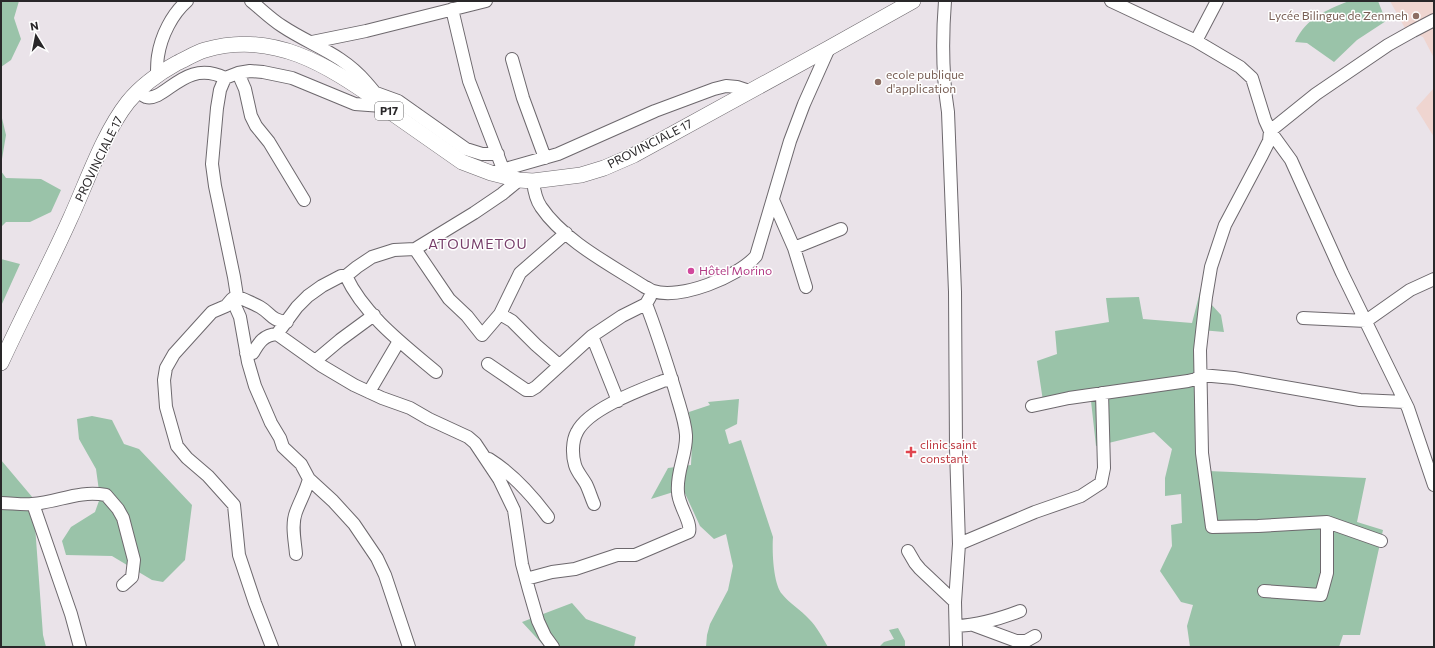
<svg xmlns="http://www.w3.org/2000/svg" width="1435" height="648" viewBox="0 0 1435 648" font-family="Commissioner,sans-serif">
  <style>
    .education { fill: #efd5d0 }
    .green { fill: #9ac3a9 }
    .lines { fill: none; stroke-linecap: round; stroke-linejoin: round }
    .minor-casing { stroke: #6d686d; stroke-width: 14 }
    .major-casing { stroke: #6d686d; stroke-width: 16 }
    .minor { stroke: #fff; stroke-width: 12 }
    .major { stroke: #fff; stroke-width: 15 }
    .education-dot { fill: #8d6e63; stroke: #fff; stroke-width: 1.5 }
    .hotel-dot { fill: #d1479c; stroke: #fff; stroke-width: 1.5 }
    .health-dot { fill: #e0444e; stroke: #fff; stroke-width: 1.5 }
    .labels { text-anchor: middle; stroke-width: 3; stroke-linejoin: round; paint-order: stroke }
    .shield { fill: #fff; stroke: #696869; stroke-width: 1 }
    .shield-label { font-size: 11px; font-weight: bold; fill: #292729 }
    .education-label { font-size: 12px; fill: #785e54; stroke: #fff; text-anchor: end }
    .street-label { font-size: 12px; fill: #292729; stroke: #fff }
    .hotel-label { font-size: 12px; fill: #b23c85; stroke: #fff; text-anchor: start }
    .health-label { font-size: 12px; fill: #be3a42; stroke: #fff; text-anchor: start }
    .quarter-label { font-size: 14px; letter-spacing: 1px; fill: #763d69; stroke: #fff }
  </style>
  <rect width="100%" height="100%" fill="#eae3e9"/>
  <path class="education" d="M1390,1h44v57l-11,-21 -17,-7z
    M1434,88v49l-18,-29z"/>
  <path class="green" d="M1,1h18l-5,17 7,21 -10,21 -10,7z
    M1349,1h29l8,20 -29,19 -23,22 -27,-19 -12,-1c12,-25 30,-31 54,-41z
    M1,114l5,21 -5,30z
    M1,171l5,7 35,1 20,11 -10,22 -21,10h-24l-5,5z
    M1,259l19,5 -19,42z
    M1200,292l21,23 3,17 -23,-2 7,141 158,7 -9,44 26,8 -23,105h-17l-4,12h-149l-3,-21 6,-21 -12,-3 -21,-31 12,-25 -1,-21 11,-2 -1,-29 -16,2v-18l7,-29 -18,-17 -58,14 -6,-54 -47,9 -6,-40 20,-7 -2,-23 54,-9 -3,-24 33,-1 4,22 49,4z
    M739,399l-2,25 -12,6 4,14 12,-4 32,97c-1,13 0,46 9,57 7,9 19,16 27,25 8,8 13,18 19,28h-122l1,-12 3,-11 18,-34 5,-24 -7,-32 -12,5 -14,-13 -17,-37 -32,10 17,-31 23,-3 1,-22 -3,-31 21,-7 -2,-3z
    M92,416l20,4 12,24 15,5 53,56 -7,55 -22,22 -11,-2 -40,-24 -46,-1 -4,-14 9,-14 24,-15 5,-14 -4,-29 -17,-30 -2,-20z
    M1,460l32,38 10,137 3,12h-45z
    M572,603l14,16 50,18 -2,10h-89l-23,-25z
    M898,628l7,13v6h-26l5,-5 10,-3 -5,-9z"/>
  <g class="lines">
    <defs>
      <path id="minor" d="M251,1c10,8 20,18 31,25 30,20 59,27 84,56 5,6 10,11 13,17
        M945,1c-3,38 -3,73 3,111l7,180 1,157 3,95 -4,58 1,45
        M1111,1l85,40 44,26 12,11 13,42 5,11 21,29 51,113 66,135 26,77
        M452,9l17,72 34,88
        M1196,41l21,-40
        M312,42l54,-11 120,-30
        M512,59l11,39 22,60
        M238,73l7,16 6,27 5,10 13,16 35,58
        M157,75c0,-6 0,-13 1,-19 3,-20 14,-42 29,-55
        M138,92c3,1 5,4 8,5 20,5 38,-39 79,-19
        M376,93l22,8 68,48 16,5h16
        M382,106l-27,-2 -63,-26 -29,-6 -13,-1 -12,2 -13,5 -5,12 -3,18 -5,56 3,22 19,91 3,19 -5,3 8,18 8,45 7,24 16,37 9,15 3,9 18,17 8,15 24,22 21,23 23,34 8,17 24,72
        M491,173l67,-19 97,-43 59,-22 12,-3 11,1 12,4
        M533,181c1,9 3,19 8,26 23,34 70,58 104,80 3,1 5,3 8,4 27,9 85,-14 103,-35l34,-115 14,-37 25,-56
        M773,200l21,48 12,39
        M794,248l47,-19
        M415,249l34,50 18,17 15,19 18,-21 20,-41 46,-40
        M346,276c18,39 58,69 90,96
        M237,296c7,4 16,7 23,11 12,7 10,13 27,15
        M232,299l-6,7 -14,6 -38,42 -8,14 -2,12 2,27 11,39 10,12 21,18 26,29 5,50 16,48 17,44
        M500,314l12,7 24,24 23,20
        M1303,318l63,3 44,-31 24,-11
        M277,334l20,-27 11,-11 14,-10 19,-10h5l11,-9 15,-10 22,-7 21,-1 59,-36 28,-19 17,-14
        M592,336l26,65
        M246,353h7c6,-11 11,-18 24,-19l45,32 32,19 28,13 28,10 19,11 39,18 7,6 24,36 15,31 8,54 7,26 9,31 7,15 8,11
        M315,361l25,-21 34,-25
        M488,364l38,26h5l5,-3 56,-51 30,-20 24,-12 4,-7
        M369,392l30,-51
        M1032,406l37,-8 119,-17 8,-2 5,-4 33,3 126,22 45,2
        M489,459c24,15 42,35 59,58
        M1,503c10,0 21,2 31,1 27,-2 46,-14 74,-9l12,14 5,9 11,42 -2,17 -9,8
        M33,504l38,110 9,33
        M594,504c-3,-7 -5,-14 -8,-20 -4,-7 -9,-12 -11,-19 -3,-10 -3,-24 2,-33 11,-23 63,-42 86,-51l9,-2
        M1381,541l-54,-19 -69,4 -46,1 -10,-74 -2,-103 6,-53 5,-30 14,-42 36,-68 8,-16 1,-10 46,-37 72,-49 25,-14 21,-11
        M959,544l76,-32 46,-16 20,-13 3,-15 -2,-75
        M908,551l7,12 5,6 35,33
        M296,554c-1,-13 -5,-29 0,-42 4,-11 10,-21 13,-33
        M526,579l26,-7 23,-3 42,-14h18l54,-23c3,-10 -11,-27 -11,-40 -2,-20 9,-38 8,-57 -1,-15 -7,-30 -11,-45 -9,-29 -18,-58 -29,-86
        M1264,591l57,4 6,-22v-51
        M973,625l43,16h10l9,-5
        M956,626c23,-1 43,-7 64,-15"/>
      <path id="major" d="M1,363c22,-48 47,-95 69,-144 17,-37 33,-85 58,-117 13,-16 31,-29 49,-39 9,-4 18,-10 28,-13 68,-20 122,15 175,52l2,4 80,56 29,11 28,7 14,1 48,-6 23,-7 30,-13 195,-107 84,-47"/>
    </defs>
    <use href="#minor" class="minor-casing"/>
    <use href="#major" class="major-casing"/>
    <use href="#minor" class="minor"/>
    <use href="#major" class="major"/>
  </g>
  <g class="education-dot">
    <circle cx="1416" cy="16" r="4"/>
    <circle cx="878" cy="82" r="4"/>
  </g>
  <circle class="hotel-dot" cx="691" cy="271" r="4"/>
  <path class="health-dot" d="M909 446h4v4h4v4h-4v4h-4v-4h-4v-4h4z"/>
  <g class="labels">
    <rect class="shield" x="375" y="102" width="28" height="18" rx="3"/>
    <g class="shield-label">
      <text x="389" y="115">P17</text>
    </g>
    <g class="education-label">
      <text x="1408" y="20">Lycée Bilingue de Zenmeh</text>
      <text x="886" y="79" text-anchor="start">ecole publique<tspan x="886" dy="14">d'application</tspan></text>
    </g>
    <g class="street-label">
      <text transform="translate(650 144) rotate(-27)" y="4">PROVINCIALE 17</text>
      <text transform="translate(99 159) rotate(-64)" y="4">PROVINCIALE 17</text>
    </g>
    <g class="hotel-label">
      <text x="699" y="275">Hôtel Morino</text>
    </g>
    <g class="health-label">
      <text x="920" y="449">clinic saint<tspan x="920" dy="14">constant</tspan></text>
    </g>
    <g class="quarter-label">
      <text x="478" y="249">ATOUMETOU</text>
    </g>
  </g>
  <rect width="1435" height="648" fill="none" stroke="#292729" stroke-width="4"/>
  <g transform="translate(36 36) rotate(350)" stroke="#ffffff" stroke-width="3" paint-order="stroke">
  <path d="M0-3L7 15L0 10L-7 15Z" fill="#292729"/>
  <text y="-6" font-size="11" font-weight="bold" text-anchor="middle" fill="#292729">N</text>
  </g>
</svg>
